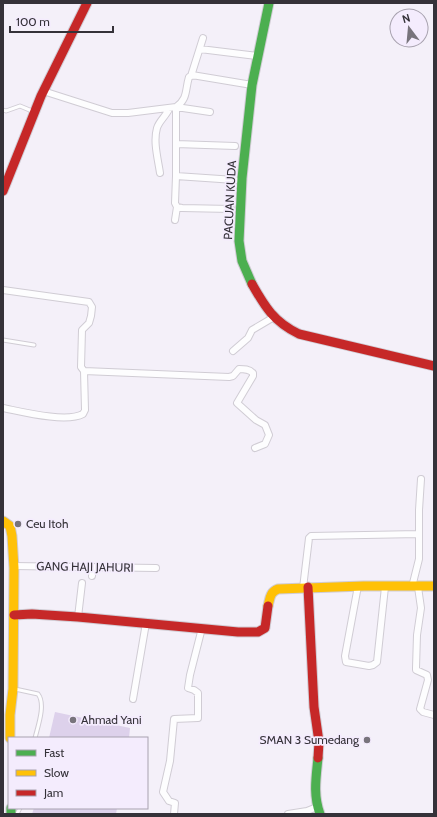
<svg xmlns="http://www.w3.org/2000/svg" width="437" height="817" viewBox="0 0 437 817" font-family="Cabin,sans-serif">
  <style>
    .green { fill: #ddd1eb }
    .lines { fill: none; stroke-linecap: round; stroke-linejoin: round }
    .lane-casing { stroke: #d0ccd4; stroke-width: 5 }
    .street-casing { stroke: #d0ccd4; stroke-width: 8 }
    .fast-casing { stroke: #d0ccd4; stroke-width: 11 }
    .slow-casing { stroke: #d0ccd4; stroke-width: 11 }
    .jam-casing { stroke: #d0ccd4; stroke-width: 11 }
    .lane { stroke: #fdfdfe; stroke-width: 3 }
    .street { stroke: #fdfdfe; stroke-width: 6 }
    .fast { stroke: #4caf50; stroke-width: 9 }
    .slow { stroke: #ffc107; stroke-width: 9 }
    .jam { stroke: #c62828; stroke-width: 9 }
    .poi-dot { fill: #78747c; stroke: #f4ecfd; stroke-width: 1.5 }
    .labels { text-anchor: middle; stroke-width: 3.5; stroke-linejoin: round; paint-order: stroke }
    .street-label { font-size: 12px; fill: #353239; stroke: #f4ecfd }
    .poi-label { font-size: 12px; fill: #353239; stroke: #f4ecfd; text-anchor: start }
  </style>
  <rect width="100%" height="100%" fill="#f4f0f9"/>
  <path class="green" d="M55,712l75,16 -1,10h-80z
    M34,808h83l-1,6h-84z"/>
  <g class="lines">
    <defs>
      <path id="lane" d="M3,110l3,1 14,-5 12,5
        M3,340l31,5
        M15,689l23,5c8,10 0,32 -3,44
        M17,814l3,-6"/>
      <path id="street" d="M200,49l57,7
        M191,76l12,-38
        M43,91l69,22h16l48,-6c12,-8 9,-17 13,-30l3,-2 60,10
        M210,112l-34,-5v69l-1,27 2,4 5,1 49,1
        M176,144l59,2
        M160,173c-2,-14 -7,-31 -3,-45 2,-7 9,-12 12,-19
        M176,176l59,4
        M175,220l2,-13
        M3,290l86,12 3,5 -1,9 -2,7 -7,7 -1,37 3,4
        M233,351l15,-13 4,-8 22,-13
        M3,408c20,4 63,15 80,6l2,-4 -1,-39 145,6 4,-1 6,-7c5,0 10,0 14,4v3l-16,27 19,17 9,5 4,10 -4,9 -10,4
        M13,566l143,2
        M92,576l1,-9
        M358,586l-13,70 1,6 23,4 4,-1 4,-3 8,-75
        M412,587l7,-28v-49l2,-31
        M418,587l3,21 -4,27 -1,33v2l11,5 1,5 -8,29 3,3 11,3
        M303,588l6,-50 2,-2 108,-2
        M78,617l4,-34
        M133,699l13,-76
        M174,814l1,-11 -6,-2 -6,-9 7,-31 4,-42 24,-1v-25l-4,-3 -6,-2 2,-13 12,-47
        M288,814l19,-3 10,-4"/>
      <path id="fast" d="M252,284l-10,-23 -3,-20 3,-63 10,-93 17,-82
        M318,758c-2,20 -5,37 2,56
        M11,808v6"/>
      <path id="slow" d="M3,521l7,5 2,10 2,32 -1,121 -3,26v23
        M268,606c2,-8 2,-14 10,-17l86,-3h70"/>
      <path id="jam" d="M3,191l38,-95 46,-93
        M252,284c13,23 22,38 47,50l135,32
        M308,587l6,120 5,35 -1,16
        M14,615l18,-1 46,3 160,15h20l7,-4 3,-22"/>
    </defs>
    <use href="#lane" class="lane-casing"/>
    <use href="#street" class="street-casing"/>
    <use href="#fast" class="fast-casing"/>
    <use href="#slow" class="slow-casing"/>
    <use href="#jam" class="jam-casing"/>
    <use href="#lane" class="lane"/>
    <use href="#street" class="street"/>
    <use href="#fast" class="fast"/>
    <use href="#slow" class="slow"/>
    <use href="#jam" class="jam"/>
  </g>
  <g class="poi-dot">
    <circle cx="18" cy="524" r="4"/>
    <circle cx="73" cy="720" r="4"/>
    <circle cx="367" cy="740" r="4"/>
  </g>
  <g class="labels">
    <g class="street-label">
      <text transform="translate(230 200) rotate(-87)" y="4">PACUAN KUDA</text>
      <text transform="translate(85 567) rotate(1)" y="4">GANG HAJI JAHURI</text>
    </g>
    <g class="poi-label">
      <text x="26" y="528">Ceu Itoh</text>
      <text x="81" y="724">Ahmad Yani</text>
      <text x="359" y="744" text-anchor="end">SMAN 3 Sumedang</text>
    </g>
  </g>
  <rect width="437" height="817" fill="none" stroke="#353239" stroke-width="8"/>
  <rect x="8" y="737" width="140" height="72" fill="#f4ecfd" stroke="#a8a2af"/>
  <rect x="16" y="750" width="20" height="6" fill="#4caf50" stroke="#a8a2af"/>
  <text x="44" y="757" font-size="12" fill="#353239">Fast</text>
  <rect x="16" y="770" width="20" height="6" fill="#ffc107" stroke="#a8a2af"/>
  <text x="44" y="777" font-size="12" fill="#353239">Slow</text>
  <rect x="16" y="790" width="20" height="6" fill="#c62828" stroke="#a8a2af"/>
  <text x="44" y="797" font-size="12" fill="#353239">Jam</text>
  <g transform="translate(409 28) rotate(344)"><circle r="19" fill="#f4ecfd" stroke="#a8a2af"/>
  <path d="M0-3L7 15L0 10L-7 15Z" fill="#78747c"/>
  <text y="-6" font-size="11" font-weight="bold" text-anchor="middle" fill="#353239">N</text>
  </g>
  <path d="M10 26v6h103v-6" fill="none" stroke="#353239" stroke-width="2"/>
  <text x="16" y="26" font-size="12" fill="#353239" stroke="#f4ecfd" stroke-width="3" paint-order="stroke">100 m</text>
</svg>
